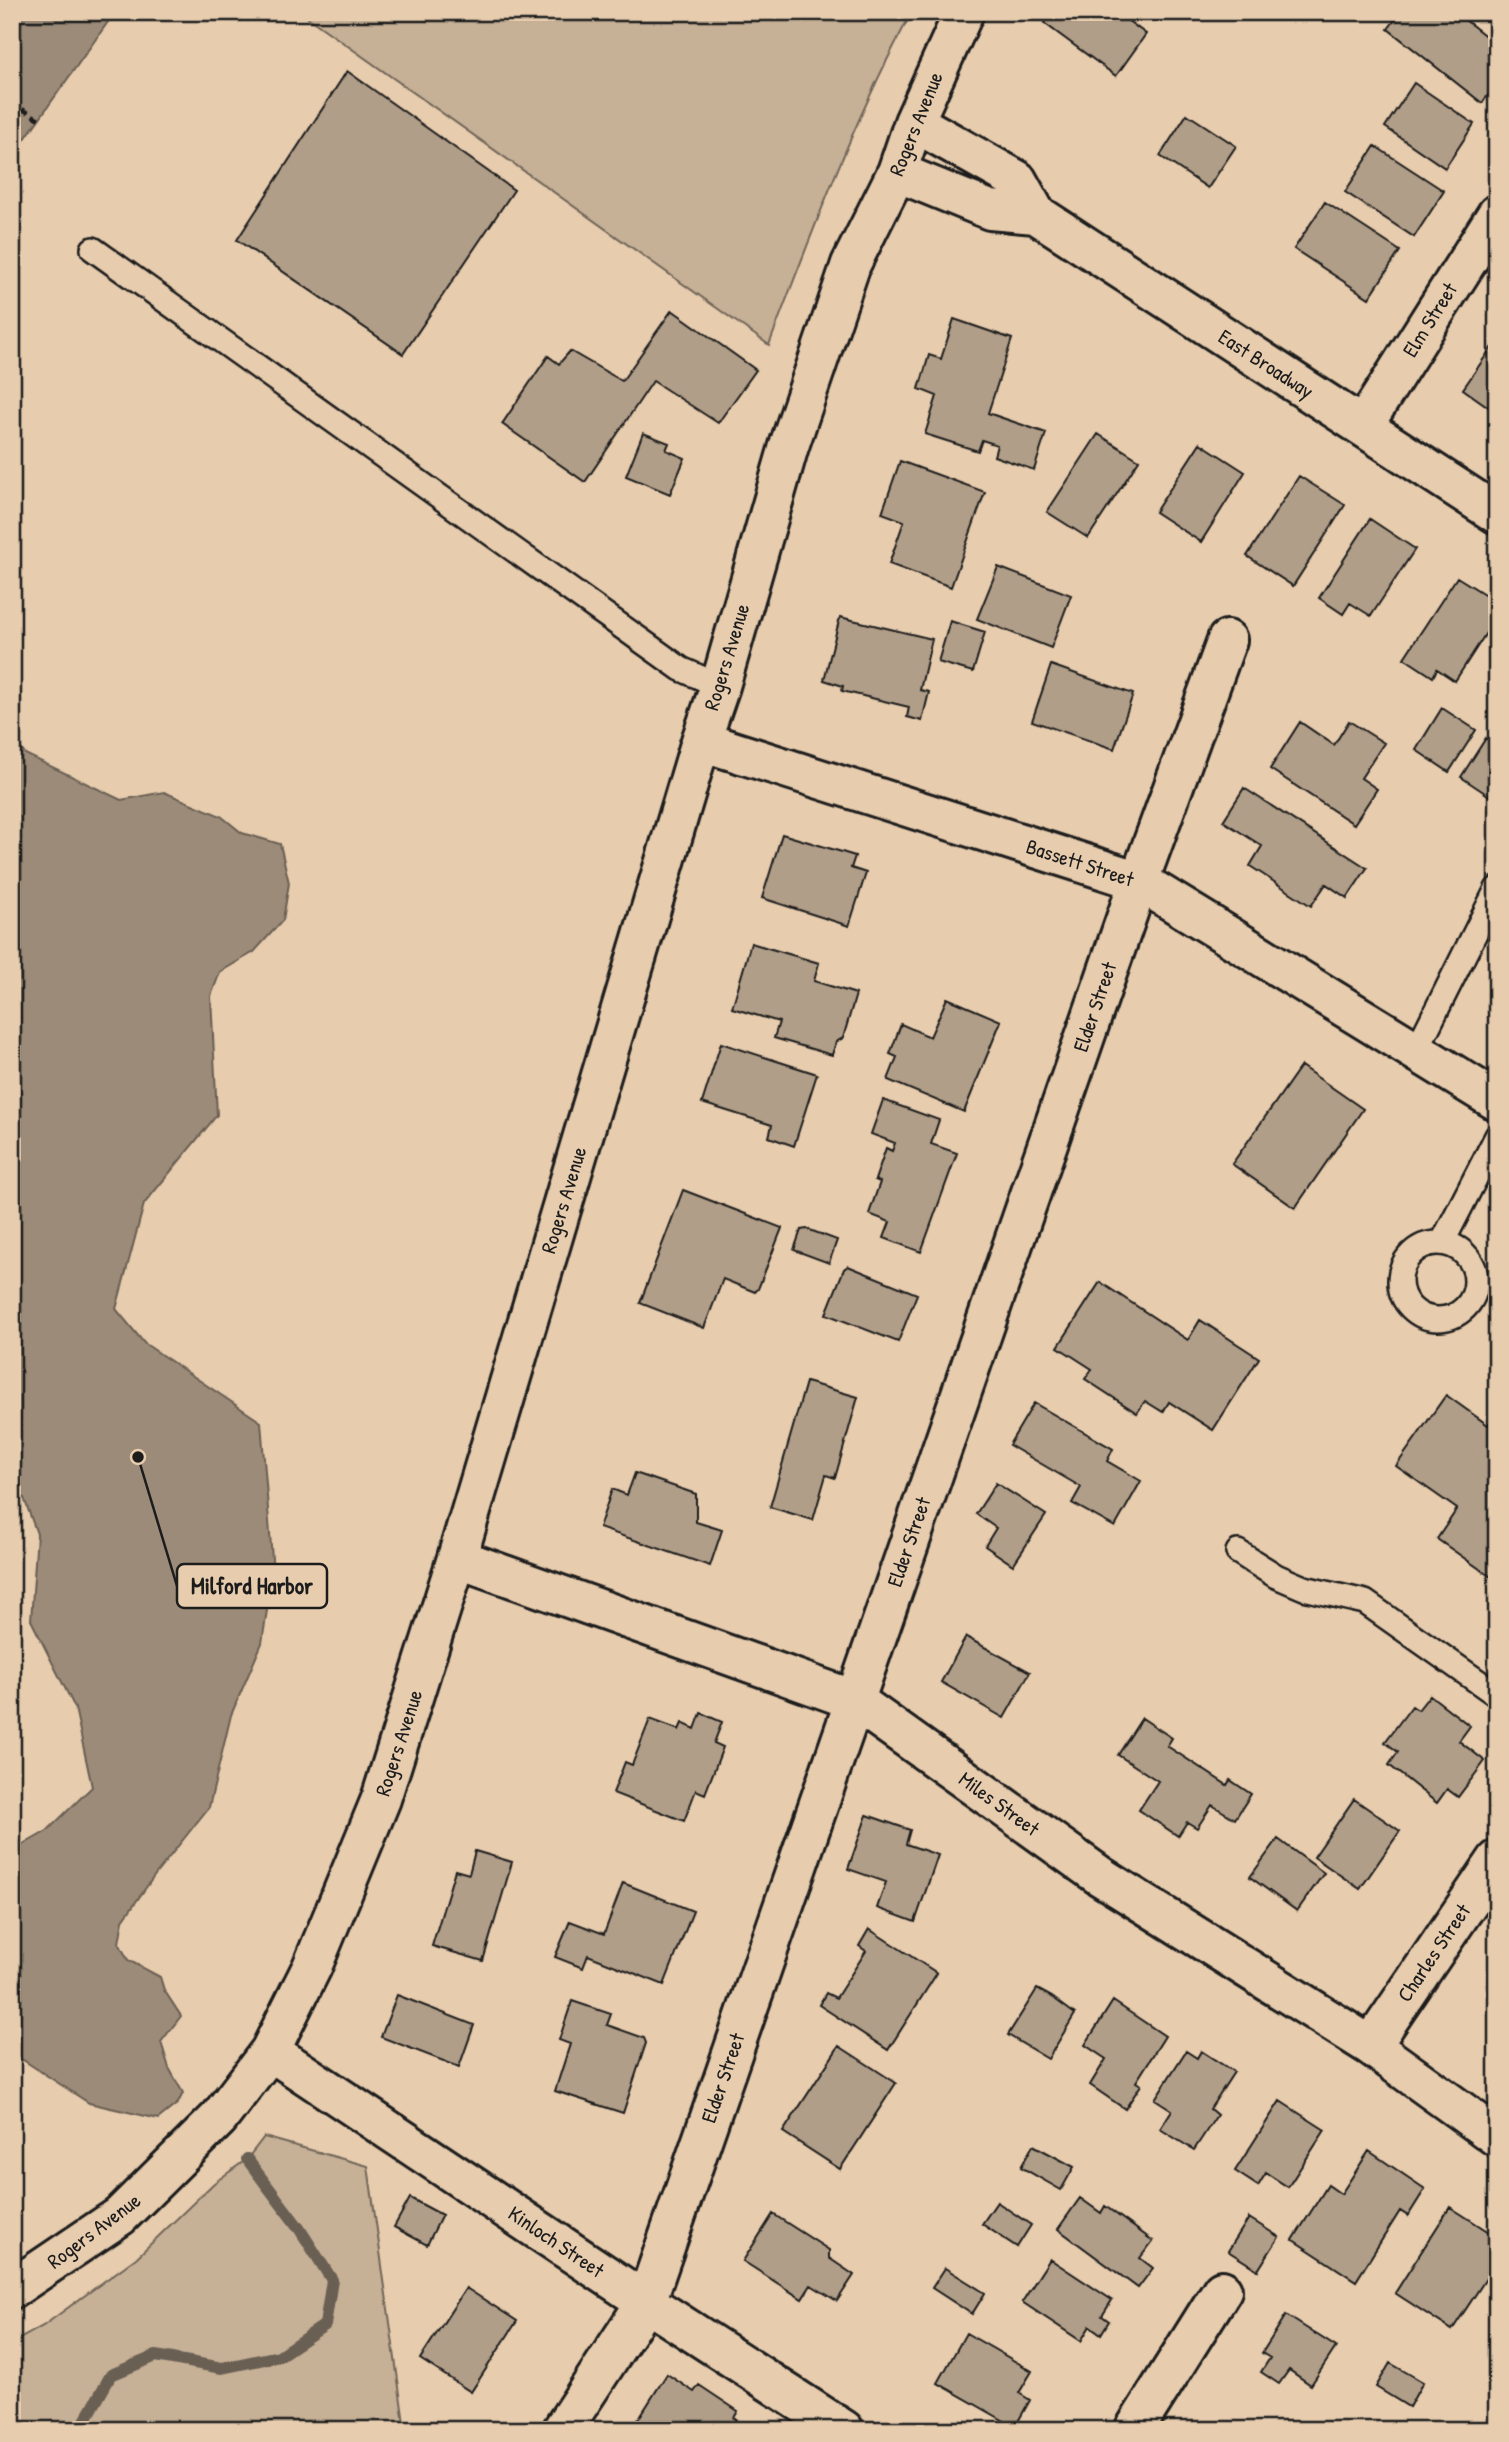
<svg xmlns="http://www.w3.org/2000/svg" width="1509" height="2442" viewBox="0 0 1509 2442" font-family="'Patrick Hand',sans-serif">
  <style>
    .green { fill: #c6b096; stroke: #716659; stroke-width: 2 }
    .water { fill: #9c8b78; stroke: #695f53; stroke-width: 2 }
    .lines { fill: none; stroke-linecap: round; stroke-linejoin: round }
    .stream { stroke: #695f53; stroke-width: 12 }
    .building { fill: #b19e88; stroke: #1c1c1c; stroke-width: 2 }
    .service-casing { stroke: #1c1c1c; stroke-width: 28 }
    .minor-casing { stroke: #1c1c1c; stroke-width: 44 }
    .path { stroke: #1c1c1c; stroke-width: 4.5; stroke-dasharray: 7 5; stroke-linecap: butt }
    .service { stroke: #e7ccae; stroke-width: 23 }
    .minor { stroke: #e7ccae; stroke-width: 38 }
    .labels { text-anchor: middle; stroke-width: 5; stroke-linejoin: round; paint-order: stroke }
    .street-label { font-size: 21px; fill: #1c1c1c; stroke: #e7ccae }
    .leader { fill: none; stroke: #1c1c1c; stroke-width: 2.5 }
    .callout-dot { fill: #1c1c1c; stroke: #e7ccae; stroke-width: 2.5 }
    .callout { fill: #e7ccae; stroke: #1c1c1c; stroke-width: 2.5 }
    .callout-label { font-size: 23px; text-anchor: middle; font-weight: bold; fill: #1c1c1c }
  </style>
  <rect width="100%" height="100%" fill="#e7ccae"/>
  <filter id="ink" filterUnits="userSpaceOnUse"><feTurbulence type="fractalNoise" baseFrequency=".0143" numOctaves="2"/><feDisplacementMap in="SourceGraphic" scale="14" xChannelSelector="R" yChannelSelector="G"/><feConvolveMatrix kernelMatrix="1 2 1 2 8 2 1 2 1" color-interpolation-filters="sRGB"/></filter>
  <g filter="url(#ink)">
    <path class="green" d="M300,12h612c-58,106 -100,221 -143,333z
      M264,2137l104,29 37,264h-393v-87l31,-17 93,-68 78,-75 33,-24z"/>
    <path class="water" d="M12,12h103l-103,145z
      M12,737l13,17 96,46 43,-8 57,24 21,17 38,11 9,39 -6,37 -29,32 -34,20 -9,24 6,119 -73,89 -28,105 28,34 117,79 12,149 -11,72 -31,72 -22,92 -54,68 -32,45 -4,23 9,17 32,17 4,13 17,26 -20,26 8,26 14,25 -5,10 -20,16 -69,-16 -66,-43 -11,-1v-208l35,-20 45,-44 -17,-79 -44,-88 6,-86 -13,-36 -12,-5z"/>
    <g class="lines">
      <path class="stream" d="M80,2430l31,-55 45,-19 66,12 57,-12 46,-31 7,-45 -33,-52 -52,-69"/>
    </g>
    <path class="building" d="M1051,12h65l30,22 -30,42 -72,-53z
      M1401,12h54l42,33v39l-15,19 -94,-74z
      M347,71l167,119 -111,164 -166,-114z
      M1414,83l60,41 -29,44 -60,-41z
      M1187,114l49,32 -28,42 -48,-32z
      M1375,146l69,45 -30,46 -69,-45z
      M1325,202l75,49 -31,47 -75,-49z
      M672,310l84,60 -38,53 -65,-42 -68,101 -83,-58 46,-68 11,8 11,-13 52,30z
      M954,319l58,20 -24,74 58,20 -12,37 -40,-14 3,-11 -15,-5 -4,11 -53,-17 12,-38 -18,-7 10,-34 12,4z
      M1496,341l1,1v71l-34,-24z
      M643,433l26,10 -3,7 19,8 -15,36 -44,-18z
      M1098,434l41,26 -51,78 -41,-26z
      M1200,443l45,29 -44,70 -46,-30z
      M900,461l85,31 -34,95 -62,-23 15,-43 -22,-8z
      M1299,476l46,29 -52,81 -46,-30z
      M1370,519l45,30 -44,67 -21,-13 -7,11 -24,-16z
      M998,567l73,28 -20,53 -74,-29z
      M1457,577l40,25v14l-42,65 -18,-12 -4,8 -29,-19z
      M840,617l92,22 -12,51 9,2 -7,29 -15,-4 2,-10 -67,-16 1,-5 -19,-6z
      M950,621l35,11 -12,40 -35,-10z
      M1051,665l82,29 -19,55 -82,-28z
      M1442,708l34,22 -27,42 -33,-22z
      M1349,721l35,22 -23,35 16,11 -23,35 -84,-55 30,-47 34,23z
      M1486,738l11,7v56l-36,-24z
      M1244,788l123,80 -20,30 -21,-14 -15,22 -61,-40 12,-20 -39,-25z
      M782,834l73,22 -4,12 15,5 -17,53 -87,-28z
      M751,943l68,20 -5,18 42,13 -13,44 -7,4 -4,13 -58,-17 5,-16 -47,-14z
      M947,998l54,23 -37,91 -76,-32 9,-23 -7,-3 11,-30 29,13z
      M721,1043l96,31 -23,72 -25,-9 3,-12 -70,-22z
      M1301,1066l62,43 -68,99 -63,-44z
      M883,1100l56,20 -8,24 26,9 -36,99 -37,-14 6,-16 -21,-8 11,-32 -5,-2 11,-32 6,3 3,-8 -24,-9z
      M683,1190l99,38 -24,61 -3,3 -32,-13 -19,49 -64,-25z
      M807,1229l30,11 -8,23 -35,-13 7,-20z
      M848,1266l69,28 -19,48 -72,-28 18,-45z
      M1100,1282l88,58 12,-20 59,38 -46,72 -44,-28 -6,10 -18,-11 -8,12 -52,-34 7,-10 -34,-22z
      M806,1382l52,15 -23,81 -9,-3 -13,45 -43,-13z
      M1446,1395l42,30 9,-13v169l-60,-42 20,-30 -61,-43z
      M1034,1403l79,46 -6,12 34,20 -26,46 -43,-24 9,-16 -72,-42z
      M635,1473l61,21v28l26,8 -12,36 -111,-38 13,-39 15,6z
      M996,1483l50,32 -33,50 -28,-19 11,-18 -20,-14z
      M966,1637l64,35 -26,46 -63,-36z
      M1430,1695l40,31 -11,15 26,20 -27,36 -11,-8 -10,14 -48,-38 9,-13 -13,-10 27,-36 6,4z
      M701,1713l21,9 -8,21 9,4 -18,47 -9,-4 -12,31 -71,-28 12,-31 7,3 18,-46 29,11 3,-7 13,6z
      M1142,1718l30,20 -5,8 60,39 3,-5 21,14 -16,25 -23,-14 -15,23 -10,-6 -9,14 -39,-26 19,-29 -40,-26z
      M1354,1799l46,32 -40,58 -46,-32z
      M867,1815l43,15 -4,14 32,11 -23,67 -38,-14 9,-26 -38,-13z
      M1278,1839l46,34 -27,38 -47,-34z
      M475,1851l37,11 -29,99 -51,-15 23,-76 14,4z
      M623,1883l70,28 -29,74 -76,-30 -5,13 -28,-11 15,-36 34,13z
      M869,1929l68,44 -49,77 -69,-45 7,-12 10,5 30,-47 -7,-5z
      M1037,1989l15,8 23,17 -27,45 -40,-24z
      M397,1995l77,30 -15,42 -78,-30z
      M572,2001l39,13 -4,11 37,13 2,5 -23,70 -68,-22 15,-47 -11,-4z
      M1113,2001l52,35 -29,46 5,3 -16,24 -35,-24 16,-26 -21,-14z
      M839,2046l57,37 -56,86 -57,-37z
      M1186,2051l11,7 4,-7 33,21 -24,37 7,6 -23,35 -34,-21 12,-19 -17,-11z
      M1280,2101l45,29 -37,57 -22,-14 -8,13 -23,-15z
      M1033,2145l41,22 -13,23 -40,-23z
      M1369,2151l56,38 -17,27 -8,-5 -44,70 -63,-41 35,-55 13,9z
      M410,2198l32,17 -15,30 -33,-18z
      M1080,2198l21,15 4,-7 48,35 -13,17 13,10 -15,20 -80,-59z
      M997,2202l34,23 -14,22 -35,-23z
      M1450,2207l47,30v25l-45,68 -57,-37z
      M773,2214l56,36v8l25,17 -17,26 -26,-16 -9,14 -59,-38z
      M1249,2218l30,19 -21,33 -30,-19z
      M1050,2259l62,41 -10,16 7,5 -8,13 -11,-8 -9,15 -59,-39z
      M945,2268l40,25 -13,21 -40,-26z
      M466,2288l51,33 -46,71 -51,-33z
      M1286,2315l50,32 -25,38 -22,-15 -10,14 -18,-12 9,-14 -8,-5z
      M966,2333l66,38 -13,22 11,7 -15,27 -77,-44z
      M1390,2363l33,19 -14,25 -33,-20z
      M667,2374l27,18 5,-7 39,26 -4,7 16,12 -118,-1z"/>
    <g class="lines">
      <defs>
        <path id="service" d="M93,249l588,420 39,17
          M1416,1051l81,-162
          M1400 1281a38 38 0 1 1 76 0a38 38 0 1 1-76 0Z
          M1442,1243l55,-107
          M1238,1552l38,24 28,12 61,14 132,93"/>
        <path id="minor" d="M914,122l103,58 19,34 461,300
          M897,172l93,38 46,4
          M1363,426l134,-212
          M701,741l438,140 358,220
          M457,1558l397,142 246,176 271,170 126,91
          M1371,2046l126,-186
          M270,2051l376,251 198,128
          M12,2289l108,-73 99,-98 51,-67 42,-84 69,-168 76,-241 244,-817 19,-55 69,-240 62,-182 46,-92 17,-50 50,-110
          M562,2430l84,-128 493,-1421 88,-241
          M1134,2430l88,-140"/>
      </defs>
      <use href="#service" class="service-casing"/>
      <use href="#minor" class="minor-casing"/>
      <path class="path" d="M12,103l27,16
        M12,118l7,-4"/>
      <use href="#service" class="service"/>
      <use href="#minor" class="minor"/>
    </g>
  </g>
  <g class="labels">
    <g class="street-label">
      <text transform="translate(916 124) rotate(-68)" y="7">Rogers Avenue</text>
      <text transform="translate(1430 320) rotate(-58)" y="7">Elm Street</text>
      <text transform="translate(1266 364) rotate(33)" y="7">East Broadway</text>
      <text transform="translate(727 657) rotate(-73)" y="7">Rogers Avenue</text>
      <text transform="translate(1080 863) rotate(18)" y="7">Bassett Street</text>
      <text transform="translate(1095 1007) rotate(-71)" y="7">Elder Street</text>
      <text transform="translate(564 1200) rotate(-73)" y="7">Rogers Avenue</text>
      <text transform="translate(909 1542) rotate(-71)" y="7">Elder Street</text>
      <text transform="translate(399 1743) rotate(-72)" y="7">Rogers Avenue</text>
      <text transform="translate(999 1804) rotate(36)" y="7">Miles Street</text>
      <text transform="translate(1434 1953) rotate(-56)" y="7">Charles Street</text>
      <text transform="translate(723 2078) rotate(-71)" y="7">Elder Street</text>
      <text transform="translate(94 2231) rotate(-37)" y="7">Rogers Avenue</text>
      <text transform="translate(556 2242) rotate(34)" y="7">Kinloch Street</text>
    </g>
  </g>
  <path class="leader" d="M138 1457L177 1586"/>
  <circle class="callout-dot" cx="138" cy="1457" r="7"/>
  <rect class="callout" x="177" y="1564" width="150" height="44" rx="7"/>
  <g class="callout-label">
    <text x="252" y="1594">Milford Harbor</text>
  </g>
  <rect width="1509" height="2442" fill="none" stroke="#e7ccae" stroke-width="42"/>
  <rect x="21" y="21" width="1467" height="2400" fill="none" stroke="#1c1c1c" stroke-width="2.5" filter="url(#ink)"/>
</svg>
